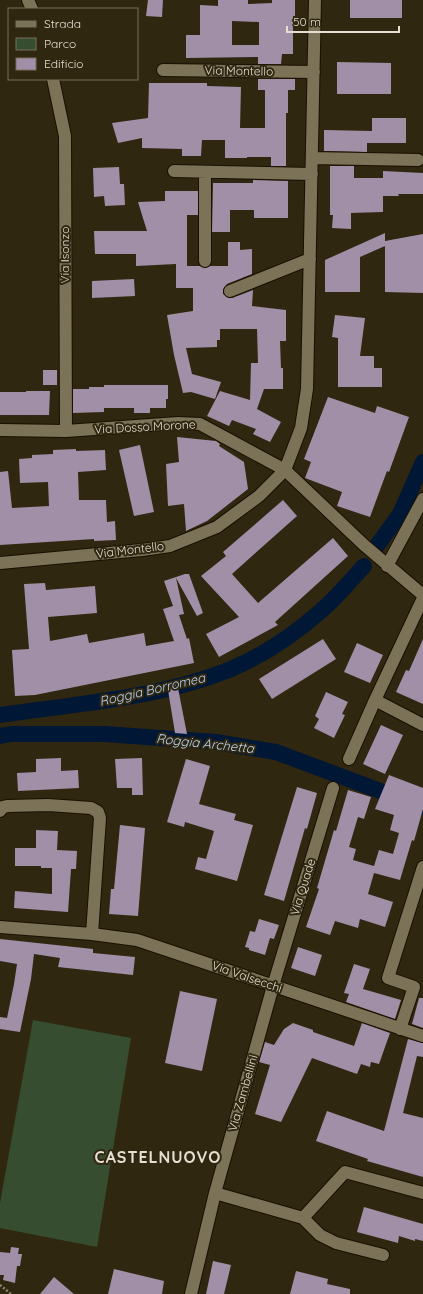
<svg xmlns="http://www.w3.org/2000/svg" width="423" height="1294" viewBox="0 0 423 1294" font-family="Quicksand,sans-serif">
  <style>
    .green { fill: #374d30 }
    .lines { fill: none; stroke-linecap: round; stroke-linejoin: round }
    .canal { stroke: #001735; stroke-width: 16 }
    .building { fill: #a08fa7; fill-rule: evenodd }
    .minor-casing { stroke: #181000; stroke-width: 14 }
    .path { stroke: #8c8572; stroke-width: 2.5; stroke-dasharray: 2 2; stroke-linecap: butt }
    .minor { stroke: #7b7258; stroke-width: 12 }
    .labels { text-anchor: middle; stroke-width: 4; stroke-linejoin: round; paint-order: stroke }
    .street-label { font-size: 12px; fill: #e4dfd1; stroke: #302710 }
    .water-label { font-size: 13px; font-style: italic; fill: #b7d3f6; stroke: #302710 }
    .district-label { font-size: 16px; font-weight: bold; letter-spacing: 1px; fill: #e4dfd1; stroke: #302710 }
  </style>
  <rect width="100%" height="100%" fill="#302710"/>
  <path class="green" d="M33,1020l98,18 -34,209 -97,-19v-25z"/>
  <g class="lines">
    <path class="canal" d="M376,547l24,-33 23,-52
      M0,715c76,-11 160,-17 231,-46 33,-14 65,-36 91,-59 15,-13 28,-29 42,-44
      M0,736l11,-2h94l111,8 60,10 147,55"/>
  </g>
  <path class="building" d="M148,0h15l-1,17 -16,-1z
    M218,0h30v4l24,-1v-3h23v16h-2v38h-11l-1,10h-23v-7l-72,1v-23h14v-30l18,1zM232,21l27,1v23h-27z
    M350,0h52v18h-52z
    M337,62l54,1v31h-54z
    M258,79h37v11h-7v23h-2v53h-15v-9h-24v1h-22v-18h-23l-1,16h-19v-7l-40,-1v-10l-24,5 -6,-20 36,-5 1,-35h58v3l34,1 -1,41h25v-38h-7z
    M372,118h34v25h-39v9l-43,-1v-21l48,1z
    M330,166h24v12h29v-7l40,2v21h-25l1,2h-16v16l-32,1v16l-19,-1 1,-13h-3z
    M119,167l1,17h4l1,21 -20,1 -1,-10 -10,1 -1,-29z
    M253,180l35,1v37h-34v-8h-24v22h-18l1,-49h40z
    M165,191h33v24h-11v51h13l5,2 5,-2h18v-24h12v8l12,-1v25l-25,10 -4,6v4l6,4h3l21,-8 -1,16 34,4v31h-6l1,27h2v21h-19l-7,20 24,13 -11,20 -17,-8 3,-5 -24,-9 -3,6 -22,-10 13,-25 30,9 1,-37h7l-1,-34h-37v11h-3v7l-31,1 6,26 29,8 -6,17 -24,-7 -8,1 -9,-38 -7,-40 26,-4v-23h-17v-24l-40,2v-12h-41l-1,-23h53l-9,-29 27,-1z
    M385,233v13l-25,11v35h-35v-32z
    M423,234v59l-38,-1v-51z
    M134,279l1,17 -43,2v-17z
    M335,315l30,3 -5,38h14v12h8v19h-44v-49l-6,-1z
    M43,370h14v15h-14z
    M104,385h64v14h-2v9h-16v5h-16v-5h-30v4l-31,1v-24h16v-2h15z
    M26,391h24l-1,24h-49v-23h26z
    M328,397l47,16 2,-7 32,11 -20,55 -2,-1 -17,46 -33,-11 5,-14 -37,-14 6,-16 -7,-3z
    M177,437l39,4 4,3 -1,2 25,16 4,27 -41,32 -21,10 -2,-27 -16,2 -2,-42 13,-2z
    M140,445l14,67 -20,4 -15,-66z
    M76,449v2l29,-1 1,20 -28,2 1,28h27l1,22 8,-1 1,19 -22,1v-2l-94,6v-73l8,-1 4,37 37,-2 -1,-24 -28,1 -1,-24 13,-1v-3l21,-1v-4z
    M283,500l14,16 -65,58 26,29 75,-65 15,18 -73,66 3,3 -59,32 -13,-23 33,-17 -38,-41 25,-20 -3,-4z
    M185,574h4l14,39 -6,3 -21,-38 8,36 -5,1 8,24 2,-1 5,25 -159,32 -20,1 -3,-46 17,-1 -5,-65 21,-1 1,7 49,-4 2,27 -49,4 2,24 37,-7 2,9 55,-10 2,13 28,-5 -11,-32 10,-3 -9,-25z
    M323,639l13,20 -64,40 -13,-20z
    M423,639v65l-27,-12 10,-22 3,1z
    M357,643l26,12 -13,28 -26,-11z
    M177,683l10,51 -12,-1 -8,-49z
    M326,692l22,10 -6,12 3,1 -11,23 -20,-10 5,-9 -4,-3z
    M381,725l22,10 -18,39 -22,-10z
    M61,758v13l17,-1 1,18 -61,3 -1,-18 19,-1v-13z
    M142,758l1,37h-11v-7h-15l-2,-29z
    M186,759l24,7 -11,38 37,10 -2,6 19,5 -16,56 -42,-12 3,-12 8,2 8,-28 -29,-9 -1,5 -17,-5z
    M389,775l34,13v21l-9,32 -2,-1 -12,40 -26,-7 -6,21 25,8 -8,25 -25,-8 -2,9 -23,-7 -5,14 -24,-8 13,-38 -2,-1 17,-58 2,1 12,-41 23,7 -7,22 -6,-2 -9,30 7,2 -3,11 21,6 5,-16 14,4 6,-21 -9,-3 4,-15 -19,-6z
    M297,787l20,6 -10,36 -2,-1 -21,73 -20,-6z
    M120,825l25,3 -7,88 -29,-2 2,-25h3z
    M36,830l22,1 -1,19 20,1 -1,18h-5l-3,43 -54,-4 1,-17 37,3v-26h-11v-2h-26v-18h21z
    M259,919l20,6 -5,14 -4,-1 -5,17 -16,-5v-2l-4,-1 5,-16 5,1z
    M0,939l93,10v4l42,4 -2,18 -75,-8 2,-9 -26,-4 -3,25 -11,53 -20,-3v-12l7,1 7,-34 3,-20 -17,-3z
    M298,947l24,8 -7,21 -24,-8z
    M354,964l16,5 -7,20 38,11 -6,19 -49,-17 3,-8 -5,-1z
    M180,991l37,8 -15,72 -37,-8z
    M419,998h4v30l-11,-4z
    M293,1023l20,7v2l41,14 8,-23 28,10 -11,31 -8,-2 -1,5 -9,-3 -4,10 -45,-16 -31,64 -26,-8 15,-49 -11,-3 6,-20 9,3 10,-16z
    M408,1039l15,4v14l-6,-1 -14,57 20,5v59l-56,-16 1,-2 -52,-18 11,-30 57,20z
    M364,1207l59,17v17l-8,-2v2l-16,-5 -1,7 -41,-11z
    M11,1247l8,1 -1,6h4l-2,12h-3l-2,17 -12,-3 1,-5h-4v-23l10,1z
    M213,1261l18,4 -7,29h-18z
    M114,1269l50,12 -2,13h-54z
    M296,1271l32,8 -1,5 23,5v5h-60z
    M54,1277l20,17h-34z"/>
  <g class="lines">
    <defs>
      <path id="minor" d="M28,0l4,9
        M163,70l151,2
        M53,79l12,57 1,295
        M312,158l106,2
        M174,171l138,3
        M205,261v-89
        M230,291l80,-32
        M0,430l66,1 112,-8 22,1 85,46 79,75 59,50
        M0,563l142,-13 28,-4 47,-19 42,-31 26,-26 16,-42 6,-39 8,-389
        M387,566l36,-67
        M375,700l48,25
        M349,759l26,-59 48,-102
        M0,811l3,-4 5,-1 40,-1 43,3 7,4 2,6 -8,116
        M0,927l92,7 45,6 286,96
        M400,1029l14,-42 -26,-9 35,-111
        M215,1193l88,25 17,17 16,8 47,12
        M303,1218l42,-46 78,21
        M191,1294l24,-101 58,-207 60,-198"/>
    </defs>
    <use href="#minor" class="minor-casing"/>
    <path class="path" d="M0,1285l11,9"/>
    <use href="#minor" class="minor"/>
  </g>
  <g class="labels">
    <g class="street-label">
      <text transform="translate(239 71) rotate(1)" y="4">Via Montello</text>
      <text transform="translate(65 255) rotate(-90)" y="4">Via Isonzo</text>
      <text transform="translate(145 427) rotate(-3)" y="4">Via Dosso Morone</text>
      <text transform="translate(130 550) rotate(-7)" y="4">Via Montello</text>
      <text transform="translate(303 887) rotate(-73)" y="4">Via Quade</text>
      <text transform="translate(247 977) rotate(19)" y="4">Via Valsecchi</text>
      <text transform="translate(243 1093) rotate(-74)" y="4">Via Zambellini</text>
    </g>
    <g class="water-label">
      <text transform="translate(152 689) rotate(-13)" y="5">Roggia Borromea</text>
      <text transform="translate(205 743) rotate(6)" y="5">Roggia Archetta</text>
    </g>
    <g class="district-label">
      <text x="158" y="1163">CASTELNUOVO</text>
    </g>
  </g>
  <rect x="8" y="8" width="130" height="72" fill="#302710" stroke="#78715d"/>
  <rect x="16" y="21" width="20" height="6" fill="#7b7258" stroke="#78715d"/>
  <text x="44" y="28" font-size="12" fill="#e4dfd1">Strada</text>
  <rect x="16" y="38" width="20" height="12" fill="#374d30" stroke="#78715d"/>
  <text x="44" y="48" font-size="12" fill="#e4dfd1">Parco</text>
  <rect x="16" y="58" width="20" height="12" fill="#a08fa7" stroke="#78715d"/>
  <text x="44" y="68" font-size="12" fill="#e4dfd1">Edificio</text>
  <path d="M287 26v6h112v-6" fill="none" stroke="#e4dfd1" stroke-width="2"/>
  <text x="293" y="26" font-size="12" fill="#e4dfd1" stroke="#302710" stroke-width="3" paint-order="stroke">50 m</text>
</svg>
